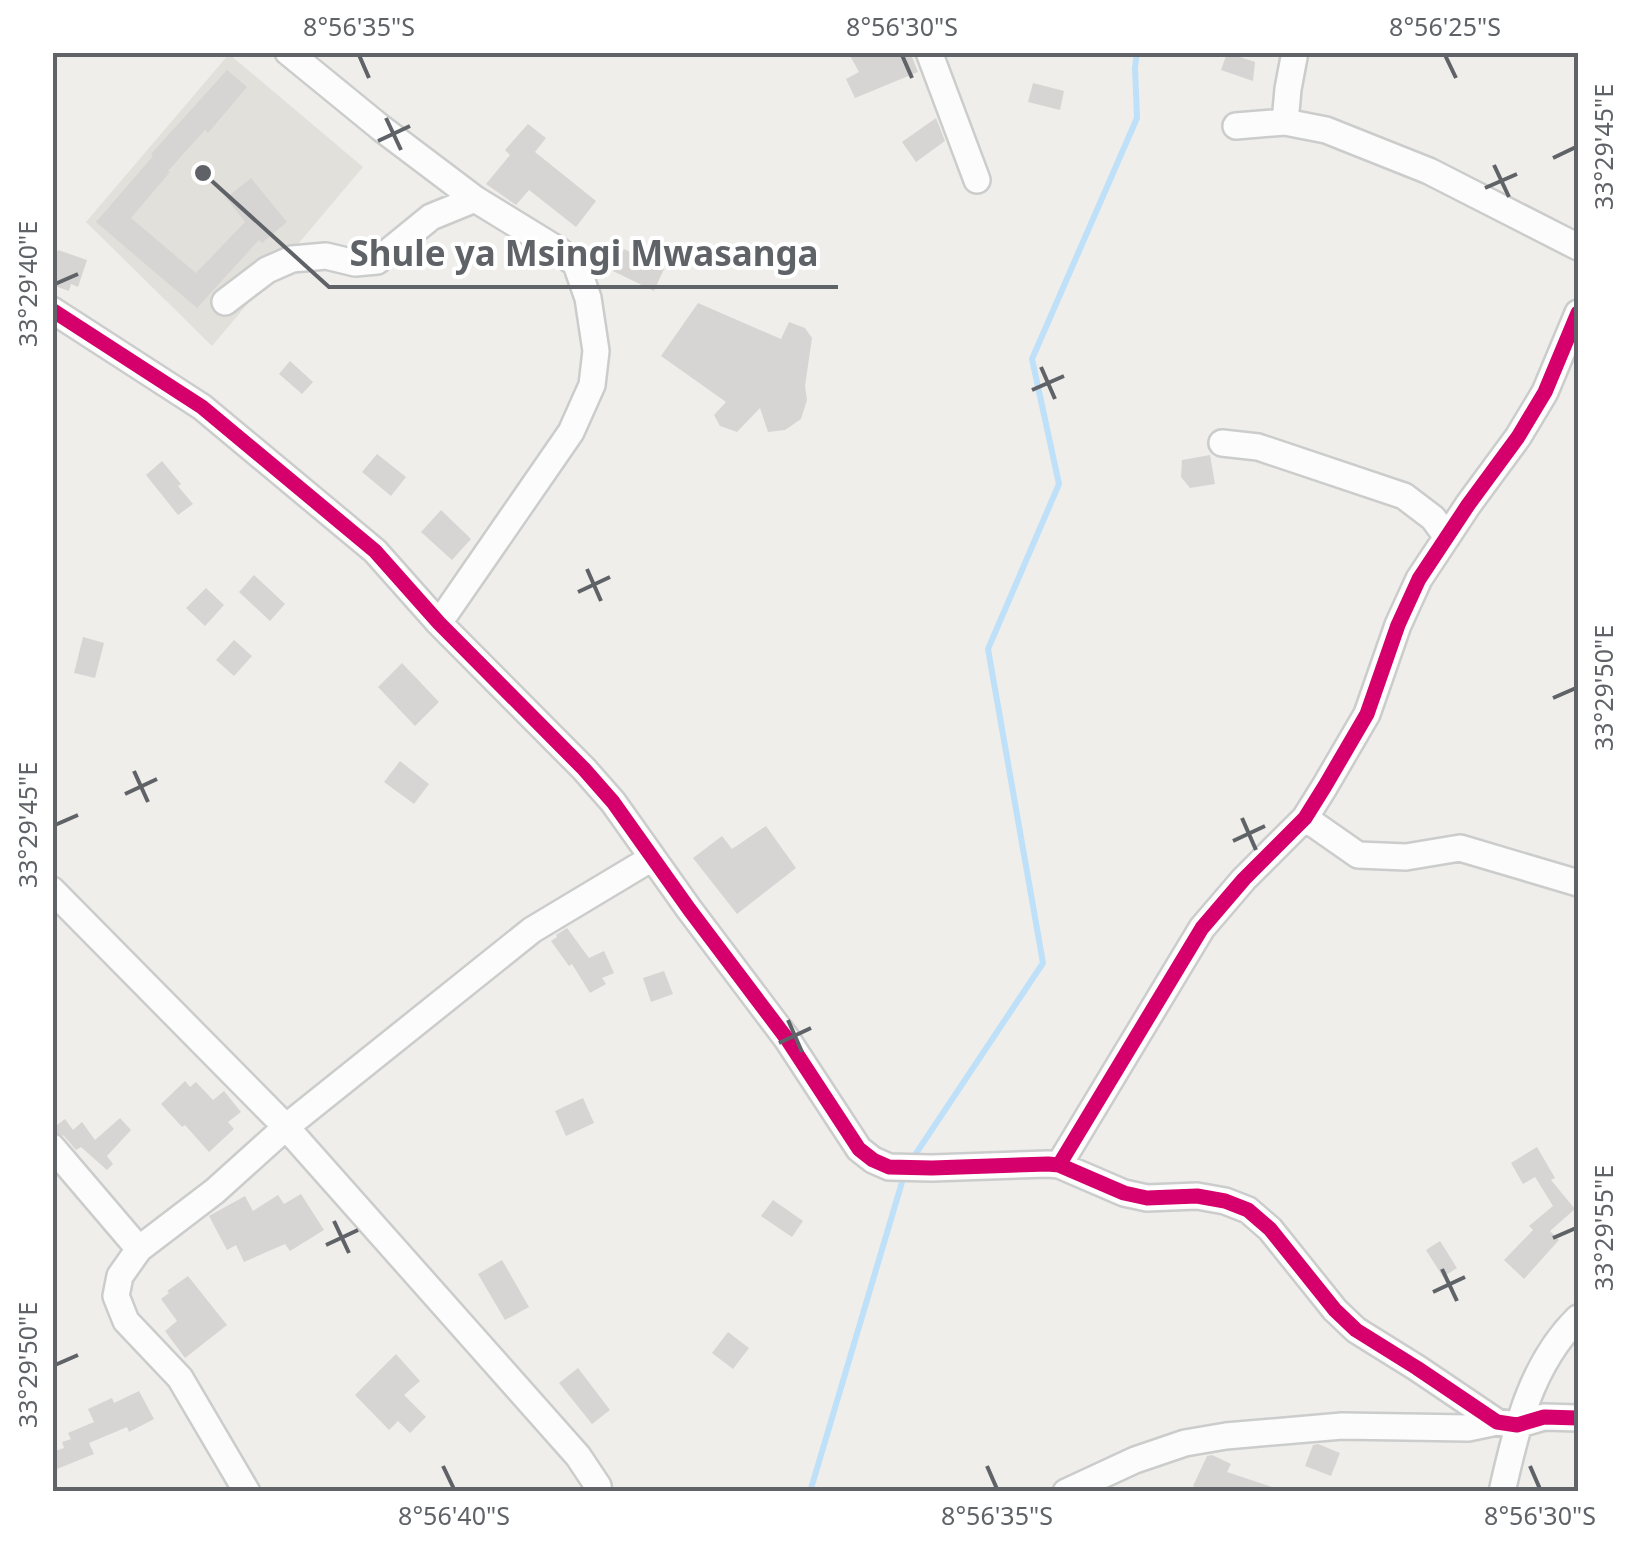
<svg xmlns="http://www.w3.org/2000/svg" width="1631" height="1544" viewBox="0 0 1631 1544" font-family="'Noto Sans',sans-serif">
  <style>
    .education { fill: #e2e0da }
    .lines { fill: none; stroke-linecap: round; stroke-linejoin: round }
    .stream { stroke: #bfe0f9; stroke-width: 6 }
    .building { fill: #d6d5d3 }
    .minor-casing { stroke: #cbcccc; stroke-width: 30 }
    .minor { stroke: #fdfcfc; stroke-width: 25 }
    .cycleway-casing { stroke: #fff; stroke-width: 21 }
    .cycleway { stroke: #d6006c; stroke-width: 15 }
    .ticks { fill: none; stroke: #5f6368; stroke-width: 4 }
    .leader { fill: none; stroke: #5f6368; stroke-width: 4 }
    .callout-dot { fill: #5f6368; stroke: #fff; stroke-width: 4 }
    .callout-label { font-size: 35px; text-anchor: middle; font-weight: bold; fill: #5f6368; stroke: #fff; stroke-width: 8; stroke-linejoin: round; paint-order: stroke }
    .neatline { fill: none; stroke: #5f6368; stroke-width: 4 }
    .ticks-label { font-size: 25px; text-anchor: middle; fill: #5f6368 }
  </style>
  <rect width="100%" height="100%" fill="#efeeea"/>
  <path class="education" d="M229,54l134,113 -151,179 -126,-124z"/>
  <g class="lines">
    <path class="stream" d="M911,1161l132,-198 -55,-314 71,-165 -27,-125 105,-241 -2,-50 2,-16
      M810,1492l95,-320"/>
  </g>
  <path class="building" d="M848,52h62l8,20 -63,26 -9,-19 13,-7z
    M1227,53l28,9 -2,19 -32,-11z
    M227,70l20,17 -39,46 -3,-3 -37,41 2,1 -39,46 65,55 49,-51 -19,-24 25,-20 36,44 -25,21 -3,-3 -62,68 -101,-86 57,-66 -2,-2z
    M1033,83l31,8 -4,19 -32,-8z
    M936,118l9,23 -29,21 -14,-20z
    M528,124l18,14 -11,14 61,49 -20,26 -47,-37 -13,15 -30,-21 24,-29 -5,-5z
    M624,249l40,20 -10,22 -41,-20z
    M58,250l29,10 -9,27 -7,-3 -2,7 -17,-6v-21z
    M698,303l83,36 8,-17 16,6 7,10 -7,48 2,14 -6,19 -16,11 -17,2 -8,-24 -23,24 -17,-6 -6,-11 12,-13 -65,-46z
    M290,361l23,21 -11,12 -23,-20z
    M377,454l29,23 -15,19 -29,-24z
    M1210,455l5,29 -25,4 -9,-11 1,-17z
    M162,461l19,23 -3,2 15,18 -15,11 -32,-40z
    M441,510l30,29 -19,21 -31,-28z
    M254,575l31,29 -15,17 -31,-29z
    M206,588l18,17 -19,21 -19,-18z
    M83,637l21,6 -9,35 -21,-5z
    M234,640l18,16 -18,20 -18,-16z
    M402,663l37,39 -24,24 -37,-39z
    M400,761l29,23 -15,20 -30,-22z
    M766,826l30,42 -59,46 -44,-56 29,-22 10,13z
    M567,928l22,30 15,-7 10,22 -12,5 4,6 -16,9 -18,-29 -3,2 -18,-25 6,-4 -1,-2z
    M664,971l9,23 -22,8 -8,-24z
    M185,1081l5,6 6,-5 17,18 11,-9 17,21 -13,10 6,7 -25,23 -24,-27 -3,2 -21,-23z
    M583,1098l11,25 -28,13 -11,-25z
    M120,1118l11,12 -24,26 6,8 -6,6 -26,-23 -5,3 -12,-14 -12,-5v-2l13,-10 8,11 9,-8 13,18z
    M1537,1147l18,31 -4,2 24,29 -25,22 9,9 -35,39 -20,-19 29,-30 -4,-4 24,-20 -18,-29 -12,7 -12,-21z
    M301,1194l23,36 -34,21 -5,-7 -41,18 -8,-17 -9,5 -18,-34 36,-20 8,15 25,-16 6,9z
    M773,1200l30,21 -11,16 -31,-21z
    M1440,1241l17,27 -14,9 -17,-27z
    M502,1260l27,47 -24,13 -27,-46z
    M188,1276l39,49 -42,33 -20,-27 12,-10 -16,-22 8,-6 -2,-2z
    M728,1332l21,16 -16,21 -21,-16z
    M396,1354l24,27 -16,14 22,22 -16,16 -12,-12 -9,9 -34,-35z
    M578,1368l32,42 -18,14 -33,-41z
    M139,1391l15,28 -25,13 -2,-5 -38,16 5,11 -42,17v-19l12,-4 -2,-6 9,-3 -3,-6 26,-11 -6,-13 24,-11 2,5z
    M1318,1444l22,9 -9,23 -26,-10 8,-21z
    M1212,1455l19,9 -4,8 48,16v4h-71l-11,-6 14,-30z"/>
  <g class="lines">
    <defs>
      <path id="minor" d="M288,52l93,76 94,71 83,51 18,14 12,34 8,53 -4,34 -21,47 -132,191
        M929,52l48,128
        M1285,122l3,-33 7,-37
        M1236,126l49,-4 41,8 103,41 149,76
        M225,302l42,-32 25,-11 34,-3 29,7 22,-2 54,-44 44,-18
        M52,310l150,97 173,144 64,72 145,146 29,33 76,107 98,130 72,110 14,11 16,7 43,1 116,-4 11,1 65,28 23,5 50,-2 28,5 23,9 22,19 65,81 21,20 61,38 80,54 20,3 27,-8 34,1
        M1222,443l36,4 146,49 29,22 14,19
        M1305,818l53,37 48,2 54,-9 118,35
        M52,890l234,237 292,329 20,30 1,6
        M52,1147l87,102
        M1059,1165l143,-237 42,-49 61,-61 20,-32 42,-72 31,-89 21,-46 49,-74 50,-68 27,-45 33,-79
        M247,1492l-67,-114 -54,-57 -10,-25 4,-20 19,-27 76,-58 71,-64 246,-197 120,-72
        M1066,1492l69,-32 50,-17 41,-7 116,-10 126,2 29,-6
        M1502,1492c14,-63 29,-128 76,-174"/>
    </defs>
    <use href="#minor" class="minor-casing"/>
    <use href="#minor" class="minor"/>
    <defs>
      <path id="cycleway" d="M52,310l150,97 173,144 64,72 145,146 29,33 76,107 98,130 72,110 14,11 16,7 43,1 116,-4 11,1 65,28 23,5 50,-2 28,5 23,9 22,19 65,81 21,20 61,38 80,54 20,3 27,-8 34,1
        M1059,1165l143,-237 42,-49 61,-61 20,-32 42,-72 31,-89 21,-46 49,-74 50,-68 27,-45 33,-79"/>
    </defs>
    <use href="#cycleway" class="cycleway-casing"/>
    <use href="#cycleway" class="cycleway"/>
  </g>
  <path class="ticks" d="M359,55l10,23M902,55l10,23M1445,55l11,23M386,118l15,32M378,141l32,-15M1553,158l23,-11M1494,165l15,32M1485,188l32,-14M55,284l23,-10M1041,367l14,32M1032,390l32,-14M587,569l14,32M578,592l32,-15M1553,698l23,-10M134,771l14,31M125,794l32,-15M1242,818l14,32M55,825l23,-10M1233,841l32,-15M788,1020l14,32M779,1043l32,-15M334,1221l15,32M1553,1238l23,-10M326,1245l32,-15M1442,1269l15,32M1433,1292l32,-15M55,1365l23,-10M443,1466l11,23M987,1466l10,23M1530,1466l10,23"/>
  <path class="leader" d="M203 173L329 287H838"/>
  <circle class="callout-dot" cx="203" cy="173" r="10"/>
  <g class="callout-label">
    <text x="584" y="266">Shule ya Msingi Mwasanga</text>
  </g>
  <rect width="1631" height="1544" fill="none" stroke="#ffffff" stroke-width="110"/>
  <rect x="55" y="55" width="1521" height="1434" class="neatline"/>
  <g class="ticks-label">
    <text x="359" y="36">8°56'35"S</text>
    <text x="902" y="36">8°56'30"S</text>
    <text x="1445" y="36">8°56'25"S</text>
    <text transform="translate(1604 147) rotate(-90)" y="9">33°29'45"E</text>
    <text transform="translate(28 284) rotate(-90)" y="9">33°29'40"E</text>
    <text transform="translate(1604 688) rotate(-90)" y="9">33°29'50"E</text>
    <text transform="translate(28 825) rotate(-90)" y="9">33°29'45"E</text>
    <text transform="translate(1604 1228) rotate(-90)" y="9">33°29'55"E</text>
    <text transform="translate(28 1365) rotate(-90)" y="9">33°29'50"E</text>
    <text x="454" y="1525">8°56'40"S</text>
    <text x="997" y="1525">8°56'35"S</text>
    <text x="1540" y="1525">8°56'30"S</text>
  </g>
</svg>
